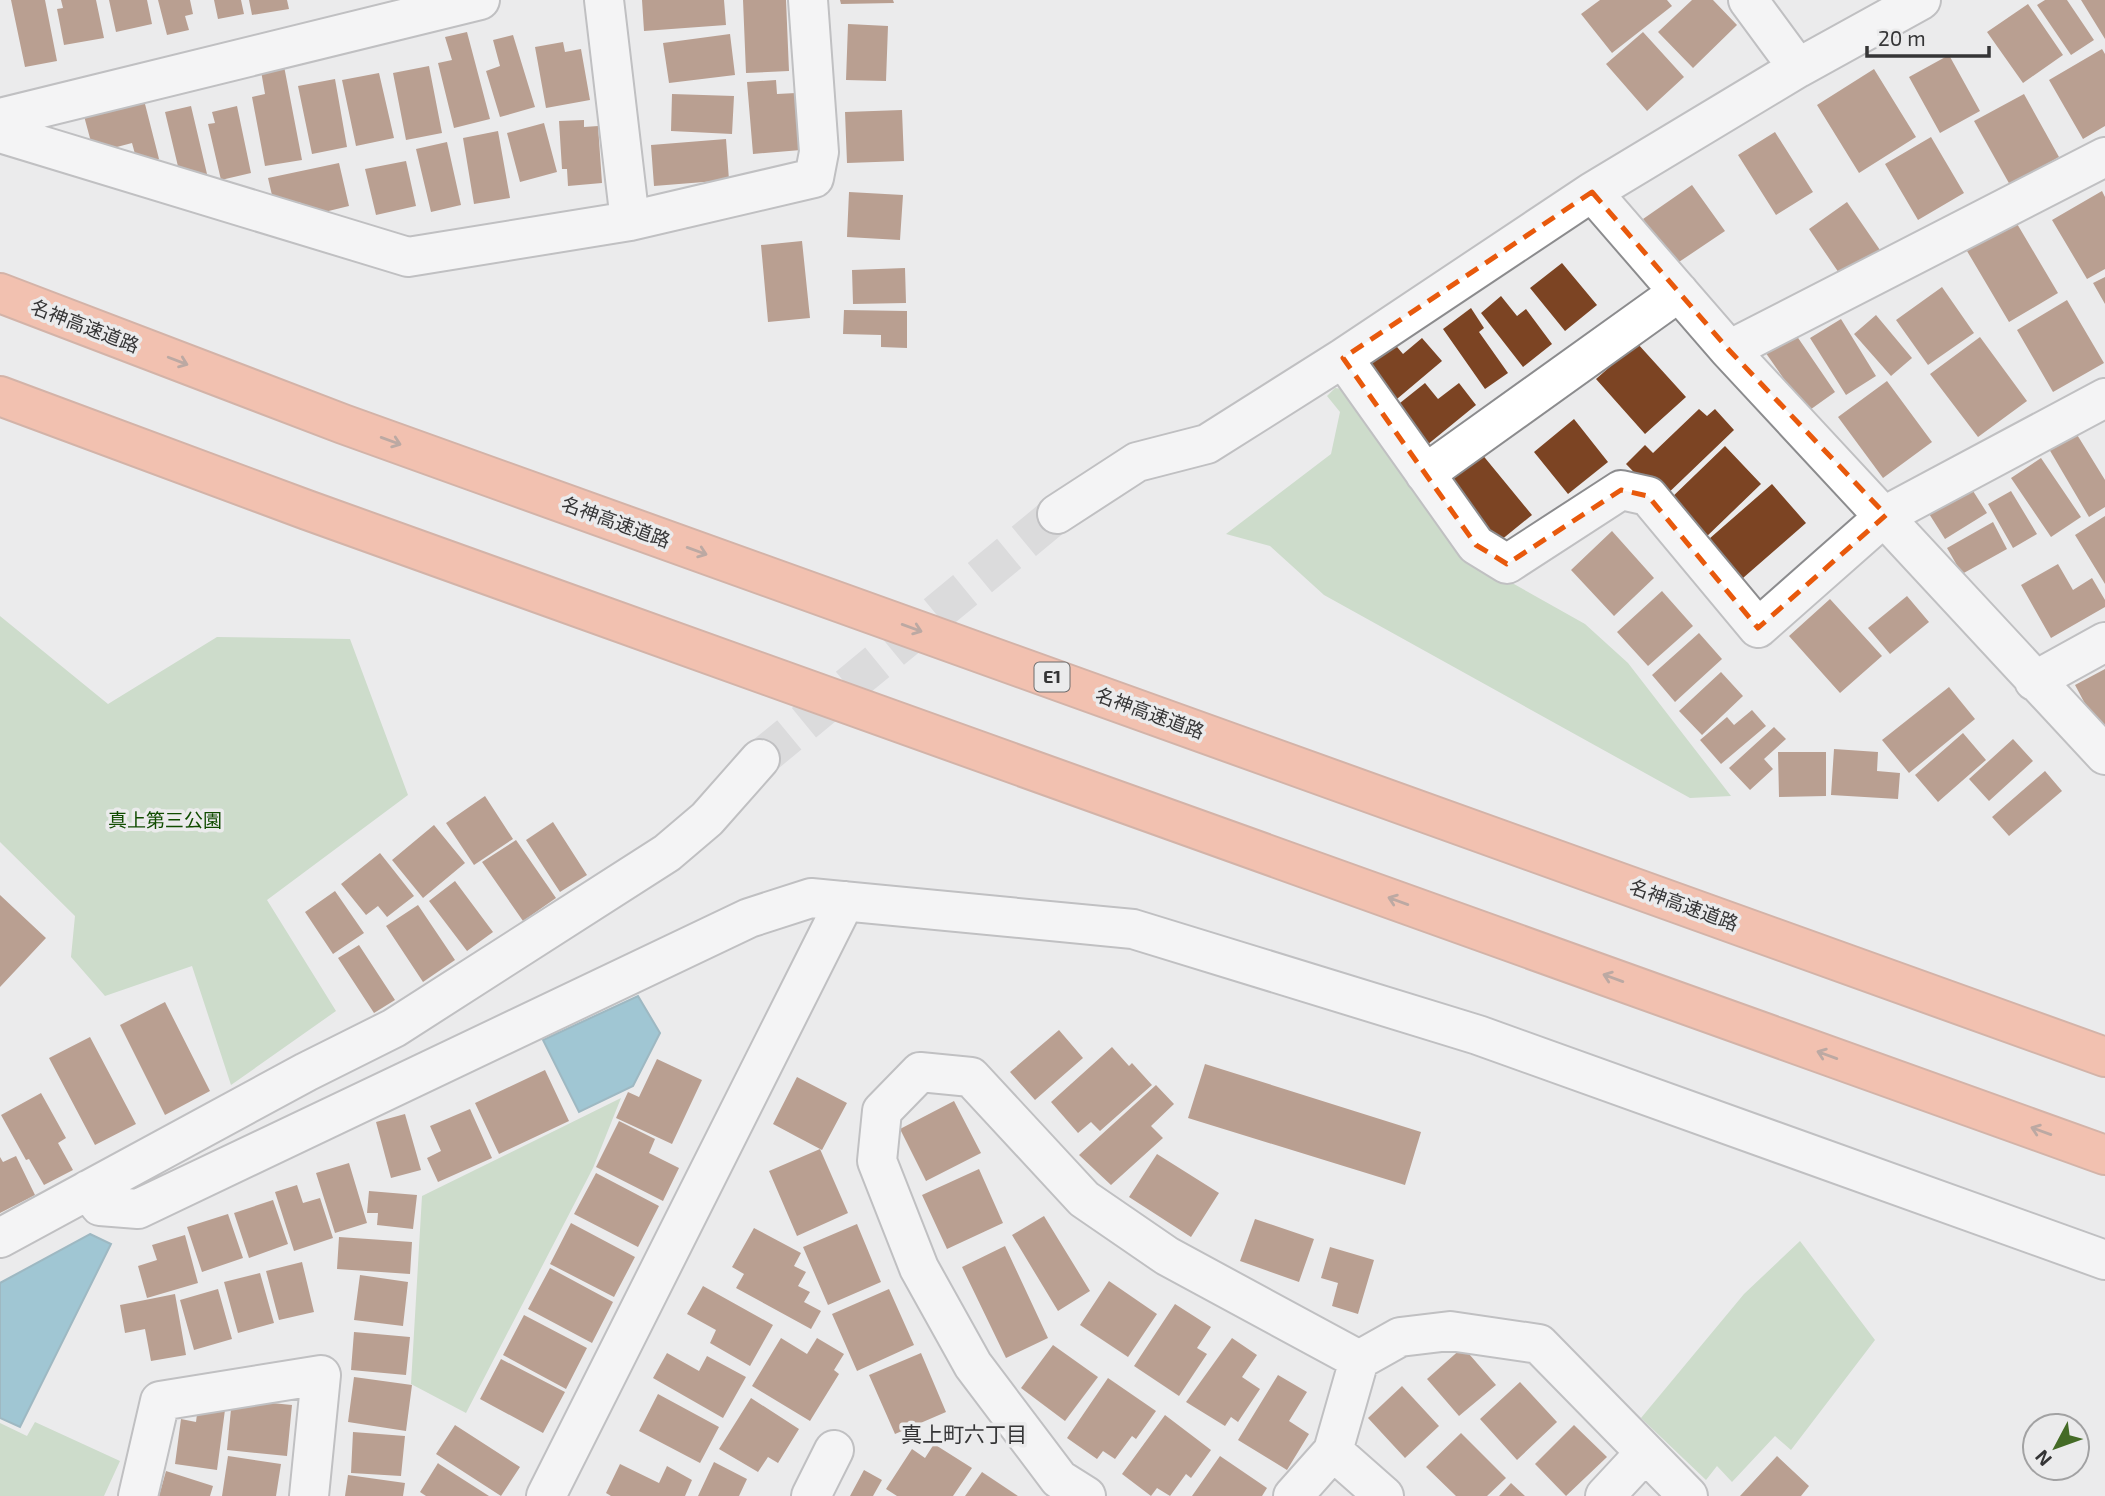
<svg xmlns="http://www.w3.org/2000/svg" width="2105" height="1496" viewBox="0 0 2105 1496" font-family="'Exo 2','Noto Sans JP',sans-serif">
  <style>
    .green { fill: #a9c9a2 }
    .water { fill: #4599b3; stroke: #407b8e; stroke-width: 2 }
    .building { fill: #7c4423 }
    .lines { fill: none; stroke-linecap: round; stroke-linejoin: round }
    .minor-tunnel { stroke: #c7c7c8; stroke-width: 38; stroke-dasharray: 38 19; stroke-linecap: butt }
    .minor-casing { stroke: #8c8c8e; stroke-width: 42 }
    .highway-casing { stroke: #b67056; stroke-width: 42 }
    .minor { stroke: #fff; stroke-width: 38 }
    .highway { stroke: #fb8f67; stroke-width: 38 }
    .oneway { stroke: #84594a }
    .marked { fill: none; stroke: #e8590c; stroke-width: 5; stroke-dasharray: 14 9; stroke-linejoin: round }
    .labels { text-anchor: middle; stroke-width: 7; stroke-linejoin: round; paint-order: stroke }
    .shield { fill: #ebebec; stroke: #6c6c6d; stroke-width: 2 }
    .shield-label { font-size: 18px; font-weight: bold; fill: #353536 }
    .street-label { font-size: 19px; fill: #353536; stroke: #ebebec }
    .park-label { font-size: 19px; fill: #104c00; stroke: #ebebec }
    .neighbourhood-label { font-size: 21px; fill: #353536; stroke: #ebebec }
  </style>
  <rect width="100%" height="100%" fill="#ebebec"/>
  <path class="green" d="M1335,388l18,2 111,166 121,68 43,39 103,133 -41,2 -366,-203 -54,-49 -44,-12 105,-80 9,-42 -13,-16z
    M0,616l108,88 109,-67 133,2 58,156 -141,105 69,111 -105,74 -39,-119 -87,30 -34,-39 4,-41 -75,-74z
    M621,1098l-28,70 -127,245 -55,-29 11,-188z
    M1800,1241l75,99 -84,110 -16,-14 -43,46 -15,-16 -11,14 -65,-62 103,-124z
    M35,1422l85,39 -16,35h-104v-73l27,13z"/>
  <path class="water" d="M638,996l22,37 -27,53 -54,26 -36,-72z
    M90,1234l21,10 -91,183 -20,-9v-135z"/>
  <path class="building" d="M11,0h34l12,61 -32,6z
    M61,0h35l8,38 -40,7 -7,-36 6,-1z
    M109,0h38l5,24 -36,8z
    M158,0h32l3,14 -8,2 4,14 -22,5z
    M214,0h27l3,14 -26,5z
    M249,0h38l2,9 -37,6z
    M642,0h82l2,25 -82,6z
    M743,0h43l3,71 -43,2z
    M840,0h53l1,3 -53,1z
    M1600,0h67l5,6 -60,47 -31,-39z
    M1692,0h21l24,25 -44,43 -35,-36z
    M2045,0h22l27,40 -23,15 -34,-50z
    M2081,0h24v39z
    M2028,4l35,51 -40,28 -36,-51z
    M848,24l40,2 -2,55 -40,-1z
    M467,32l23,87 -36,9 -16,-65 14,-3 -7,-23z
    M1643,32l41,45 -37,34 -41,-47z
    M730,34l5,41 -66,8 -6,-40z
    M513,35l22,72 -35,10 -14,-46 14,-5 -7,-26z
    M563,42l2,10 16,-3 9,51 -44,8 -11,-61z
    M2102,49l3,5v72l-22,13 -34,-59z
    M1949,55l31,56 -40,22 -31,-56z
    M284,66l18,94 -37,6 -13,-69 13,-3 -4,-23z
    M429,66l13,67 -36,7 -13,-67z
    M1874,69l42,68 -57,36 -42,-68z
    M379,73l15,65 -38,8 -14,-66z
    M335,79l12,68 -35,7 -14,-68z
    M776,80l1,14 19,-1 5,57 -48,4 -6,-72z
    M672,94l62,2 -2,38 -61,-3z
    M2024,94l35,63 -49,28 -36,-64z
    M144,100l15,59 -21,6 -6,-22 -38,10 -10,-37z
    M191,106l16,68 -26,5 -16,-67z
    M237,106l14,67 -30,7 -13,-56 7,-1 -3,-11z
    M902,110l2,51 -57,2 -2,-51z
    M584,120v7l14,-1 4,57 -34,3 -1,-17h-5l-3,-48z
    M544,123l13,49 -37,10 -13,-49z
    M498,131l12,67 -36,6 -11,-66z
    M1775,132l38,60 -37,23 -38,-60z
    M1931,137l33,56 -46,27 -33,-56z
    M726,139l3,41 -75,6 -3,-41z
    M447,142l14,63 -30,7 -15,-63z
    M406,161l10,45 -40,9 -11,-46z
    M339,163l10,43 -45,11 -4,-15 -25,6 -7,-30z
    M1692,185l33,46 -49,33 -33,-45z
    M2102,191l3,6v72l-18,10 -35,-59z
    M849,192l54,3 -3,45 -53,-3z
    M1847,202l33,48 -39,26 -32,-47z
    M2016,222l42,71 -49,29 -42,-71z
    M802,241l8,77 -42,4 -7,-77z
    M1562,263l35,42 -32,26 -35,-43z
    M905,268l1,35 -53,1 -1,-34z
    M2105,277v27l-12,-21z
    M1942,287l32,46 -46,32 -32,-45z
    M1501,296l16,20 9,-7 26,35 -29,23 -42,-54z
    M2067,300l37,63 -51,29 -36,-62z
    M1471,308l13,20 -5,4 29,41 -23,16 -42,-60z
    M844,310l63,1v37l-26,-1v-12l-38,-1z
    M1876,315l36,43 -21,18 -37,-42z
    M1841,319l35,57 -30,19 -36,-57z
    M1792,329l43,63 -28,20 -44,-63z
    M1980,337l47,64 -49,36 -48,-63z
    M1422,338l20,23 -51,43 -30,-37 31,-26 11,13z
    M1637,343l49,54 -41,37 -49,-55z
    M1887,381l45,61 -49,36 -45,-61z
    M1425,383l13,16 21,-16 17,22 -49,40 -32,-38z
    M1699,409l8,7 8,-7 19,21 -73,70 -35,-36 19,-19 8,8z
    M1574,419l34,43 -40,32 -34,-42z
    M2076,433l29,47v27l-16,10 -40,-68z
    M1725,446l36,38 -58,56 -36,-38z
    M1481,453l51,62 -37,30 -51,-62z
    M2041,458l40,59 -30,20 -40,-59z
    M1968,483l19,30 -42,26 -19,-30z
    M1772,484l34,39 -63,55 -34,-39z
    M2011,491l26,43 -24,14 -25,-44z
    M2105,516v68l-30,-49z
    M1993,522l14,27 -45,25 -15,-26z
    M1612,531l42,47 -40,38 -43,-46z
    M2058,564l15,26 19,-12 13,22v7l-54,31 -30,-53z
    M1662,591l31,35 -45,40 -31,-34z
    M1907,596l22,26 -39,32 -22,-26z
    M1830,599l52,57 -42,37 -51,-57z
    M1699,633l23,26 -47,43 -23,-27z
    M2105,669v72l-30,-56z
    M1721,672l22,24 -41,39 -23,-24z
    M1949,687l26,32 -66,54 -27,-33z
    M1752,710l14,16 -45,38 -21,-24 27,-23 7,8z
    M1774,727l12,12 -22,20 9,10 -23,21 -21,-22z
    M1963,733l23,27 -48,42 -23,-27z
    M2013,739l20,22 -44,40 -20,-22z
    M1834,749l44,3 -1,19 23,2 -2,26 -67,-4z
    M1778,752h48v44l-47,1z
    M2045,771l17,20 -53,45 -17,-19z
    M485,796l28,43 -39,26 -28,-42z
    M553,822l34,53 -27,17 -34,-52z
    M434,825l31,38 -42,35 -31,-38z
    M516,840l40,58 -33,23 -41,-59z
    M380,853l34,43 -27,21 -9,-11 -12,9 -25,-31z
    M455,881l38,51 -26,19 -38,-50z
    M335,891l29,42 -31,21 -28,-42z
    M0,895l46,43 -46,49z
    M418,905l37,55 -32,22 -37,-56z
    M359,945l36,55 -21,13 -36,-55z
    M165,1002l45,89 -45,24 -45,-90z
    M1059,1030l24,28 -48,42 -25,-28z
    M90,1037l46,87 -41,21 -46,-87z
    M1112,1047l17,19 3,-3 20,22 -52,46 -9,-9 -13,11 -27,-31z
    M657,1059l45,21 -30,64 -56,-26 12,-26 11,5z
    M1205,1064l216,68 -16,53 -217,-67z
    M545,1070l24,51 -70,33 -24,-51z
    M797,1077l50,26 -25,47 -49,-26z
    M1156,1085l18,19 -23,22 12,12 -52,47 -32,-30z
    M41,1093l25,45 -8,5 15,27 -29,15 -15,-26 -3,1 -25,-45z
    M954,1101l27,52 -55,28 -26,-52z
    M470,1109l22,49 -54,24 -11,-24 14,-7 -11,-25z
    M405,1114l16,56 -30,8 -15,-56z
    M619,1121l36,18 -6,14 30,15 -16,33 -67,-34z
    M820,1149l28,64 -51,23 -28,-65z
    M1157,1154l62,39 -28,44 -62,-40z
    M16,1156l19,39 -35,18v-56l3,5z
    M349,1163l18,60 -32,10 -19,-60z
    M979,1169l24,54 -56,26 -25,-54z
    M596,1173l63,33 -21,41 -64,-33z
    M297,1185l6,18 17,-5 13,40 -39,13 -19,-59z
    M369,1191l48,4 -4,34 -36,-4 1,-12h-11z
    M273,1200l15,44 -39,14 -15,-45z
    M228,1214l15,44 -41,14 -15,-45z
    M1044,1216l46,75 -32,20 -46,-76z
    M1255,1219l59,20 -15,43 -59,-21z
    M571,1223l64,34 -21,40 -64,-33z
    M857,1224l24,58 -53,23 -25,-58z
    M754,1228l47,25 -7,13 12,6 -8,14 12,6 -6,10 17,9 -10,18 -75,-41 8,-14 -12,-7z
    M185,1235l13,48 -51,15 -9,-32 19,-6 -5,-15z
    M339,1237l73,5 -2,32 -73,-5z
    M1005,1246l43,92 -42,20 -44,-91z
    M1330,1247l44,13 -16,54 -26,-8 6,-23 -17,-5z
    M302,1262l12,50 -35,8 -13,-49z
    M550,1268l63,34 -21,41 -64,-34z
    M260,1273l14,50 -36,10 -14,-51z
    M360,1275l48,7 -5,44 -49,-6z
    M1109,1281l48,33 -29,43 -48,-32z
    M703,1286l70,39 -23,41 -40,-23 6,-13 -29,-16z
    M218,1289l14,50 -38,11 -14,-50z
    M889,1289l25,56 -57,26 -25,-57z
    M175,1294l11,61 -35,6 -6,-32 -20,4 -5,-28z
    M1175,1304l36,23 -14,21 10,6 -28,42 -45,-30z
    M524,1315l63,33 -21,41 -63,-34z
    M354,1332l56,5 -4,38 -55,-5z
    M781,1338l26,16 10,-16 27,16 -10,16 5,4 -29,47 -58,-35z
    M1232,1338l25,17 -15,22 18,12 -22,33 -7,-5 -6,9 -39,-24z
    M1053,1345l45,32 -33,44 -44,-33z
    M1463,1347l33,38 -37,31 -32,-37z
    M667,1353l32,18 8,-15 39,21 -23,41 -70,-40z
    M921,1353l25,59 -51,22 -26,-59z
    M501,1359l64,33 -22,41 -63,-34z
    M1278,1375l29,17 -18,29 20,13 -22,36 -49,-30z
    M354,1377l58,8 -6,46 -58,-9z
    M1108,1378l48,33 -20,28 -4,-3 -17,23 -12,-8 -6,8 -30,-21z
    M1520,1382l37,40 -40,38 -37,-41z
    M1402,1386l37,40 -34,32 -37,-40z
    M658,1394l61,33 -19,36 -61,-32z
    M751,1398l48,31 -21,34 -10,-6 -10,15 -39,-23z
    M232,1399l60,6 -5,51 -60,-6z
    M198,1406l27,4 -8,60 -42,-6 6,-45 15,3z
    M1165,1415l46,35 -20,28 -5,-4 -16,22 -13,-8 -6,8 -29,-22z
    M455,1425l65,42 -19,29 -65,-42z
    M1574,1425l33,32 -41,39 -31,-32z
    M353,1432l52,4 -4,40 -50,-3z
    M1461,1433l45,45 -19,18h-31l-30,-29z
    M934,1444l38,24 -19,28h-56l-11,-7 26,-40 13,9z
    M228,1456l53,8 -5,32h-54z
    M1220,1456l47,32 -5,8h-70z
    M1777,1456l32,30 -8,10h-61z
    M714,1462l33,17 -8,17h-41z
    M438,1463l1,1 50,32h-63l-6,-4z
    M620,1464l39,19 8,-17 25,14 -7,16h-74l-5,-3z
    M864,1470l18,10 -9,16h-23z
    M166,1471l47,15 -3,10h-51z
    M982,1472l36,24h-53z
    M348,1475l57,8 -2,13h-58z
    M1511,1483l14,13h-26z"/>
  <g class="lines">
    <path class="minor-tunnel" d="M760,759l297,-245"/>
    <defs>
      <path id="minor" d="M604,0l26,221
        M1748,0l50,68
        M0,118l480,-118
        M0,133l408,124 222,-36 184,-43 5,-26 -11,-152
        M1592,192l137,158 376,405
        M1729,350l376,-193
        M1343,358l133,187 31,19 114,-74 27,6 110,132 128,-113 219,-117
        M1425,474l254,-182
        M1057,514l80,-52 70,-18 136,-86 249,-166 206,-124 123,-68
        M2034,681l71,-39
        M88,1190l12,16 38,3 611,-291 62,-20 322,31 345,106 627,225
        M0,1238l306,-166 88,-44 273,-175 40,-34 53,-60
        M138,1496l22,-95 161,-26 -12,121
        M546,1496l299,-595
        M811,1496l23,-46
        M1086,1496l-27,-17 -86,-114 -54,-97 -42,-107 5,-50 38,-39 51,5 113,122 83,57 192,104
        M1293,1496l40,-45
        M1384,1496l-51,-45 26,-91 41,-23 50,-6 89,13 149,152
        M1605,1496l39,-42"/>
      <path id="highway" d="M0,293l343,131 1762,633
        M0,396l307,114 1798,645"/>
    </defs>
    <use href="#minor" class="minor-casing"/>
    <use href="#highway" class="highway-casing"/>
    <use href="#minor" class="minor"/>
    <use href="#highway" class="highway"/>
  </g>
  <defs><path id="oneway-shaft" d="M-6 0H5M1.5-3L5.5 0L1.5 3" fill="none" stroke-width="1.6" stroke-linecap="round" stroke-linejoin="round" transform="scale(1.75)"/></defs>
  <g class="oneway">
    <use href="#oneway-shaft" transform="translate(178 361) rotate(21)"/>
    <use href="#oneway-shaft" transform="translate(391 441) rotate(20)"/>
    <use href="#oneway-shaft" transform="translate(697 551) rotate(20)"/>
    <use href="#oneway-shaft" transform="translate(912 628) rotate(20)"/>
    <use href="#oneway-shaft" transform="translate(1398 901) rotate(-160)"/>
    <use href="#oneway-shaft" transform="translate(1613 978) rotate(-160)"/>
    <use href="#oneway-shaft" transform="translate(1827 1055) rotate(-160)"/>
    <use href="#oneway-shaft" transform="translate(2041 1131) rotate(-160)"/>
  </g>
  <path d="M0 0H2105V1496H0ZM1592,192l137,158 157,165 -128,113 -110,-132 -27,-6 -114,74 -31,-19 -133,-187z" fill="#ebebec" fill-opacity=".55" fill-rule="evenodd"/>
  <path class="marked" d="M1592,192l137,158 157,165 -128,113 -110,-132 -27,-6 -114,74 -31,-19 -133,-187z"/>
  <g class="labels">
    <rect class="shield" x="1034.5" y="662.5" width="35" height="29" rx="5"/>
    <g class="shield-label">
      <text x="1052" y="683">E1</text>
    </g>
    <g class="street-label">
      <text transform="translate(85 326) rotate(21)" y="7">名神高速道路</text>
      <text transform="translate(616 522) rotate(20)" y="7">名神高速道路</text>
      <text transform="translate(1150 713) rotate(20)" y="7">名神高速道路</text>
      <text transform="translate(1684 905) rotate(20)" y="7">名神高速道路</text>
    </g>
    <g class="park-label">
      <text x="165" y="827">真上第三公園</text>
    </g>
    <g class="neighbourhood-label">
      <text x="964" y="1442">真上町六丁目</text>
    </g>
  </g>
  <g transform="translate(2056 1447) rotate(229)"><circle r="33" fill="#ebebec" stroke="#a2a2a3" stroke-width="2"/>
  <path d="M0-5L12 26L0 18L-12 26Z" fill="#446b26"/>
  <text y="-10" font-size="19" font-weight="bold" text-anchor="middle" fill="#353536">N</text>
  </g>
  <path d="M1867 46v10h122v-10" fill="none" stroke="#353536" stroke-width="3.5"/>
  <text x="1878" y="46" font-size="21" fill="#353536" stroke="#ebebec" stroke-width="5" paint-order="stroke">20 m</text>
</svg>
